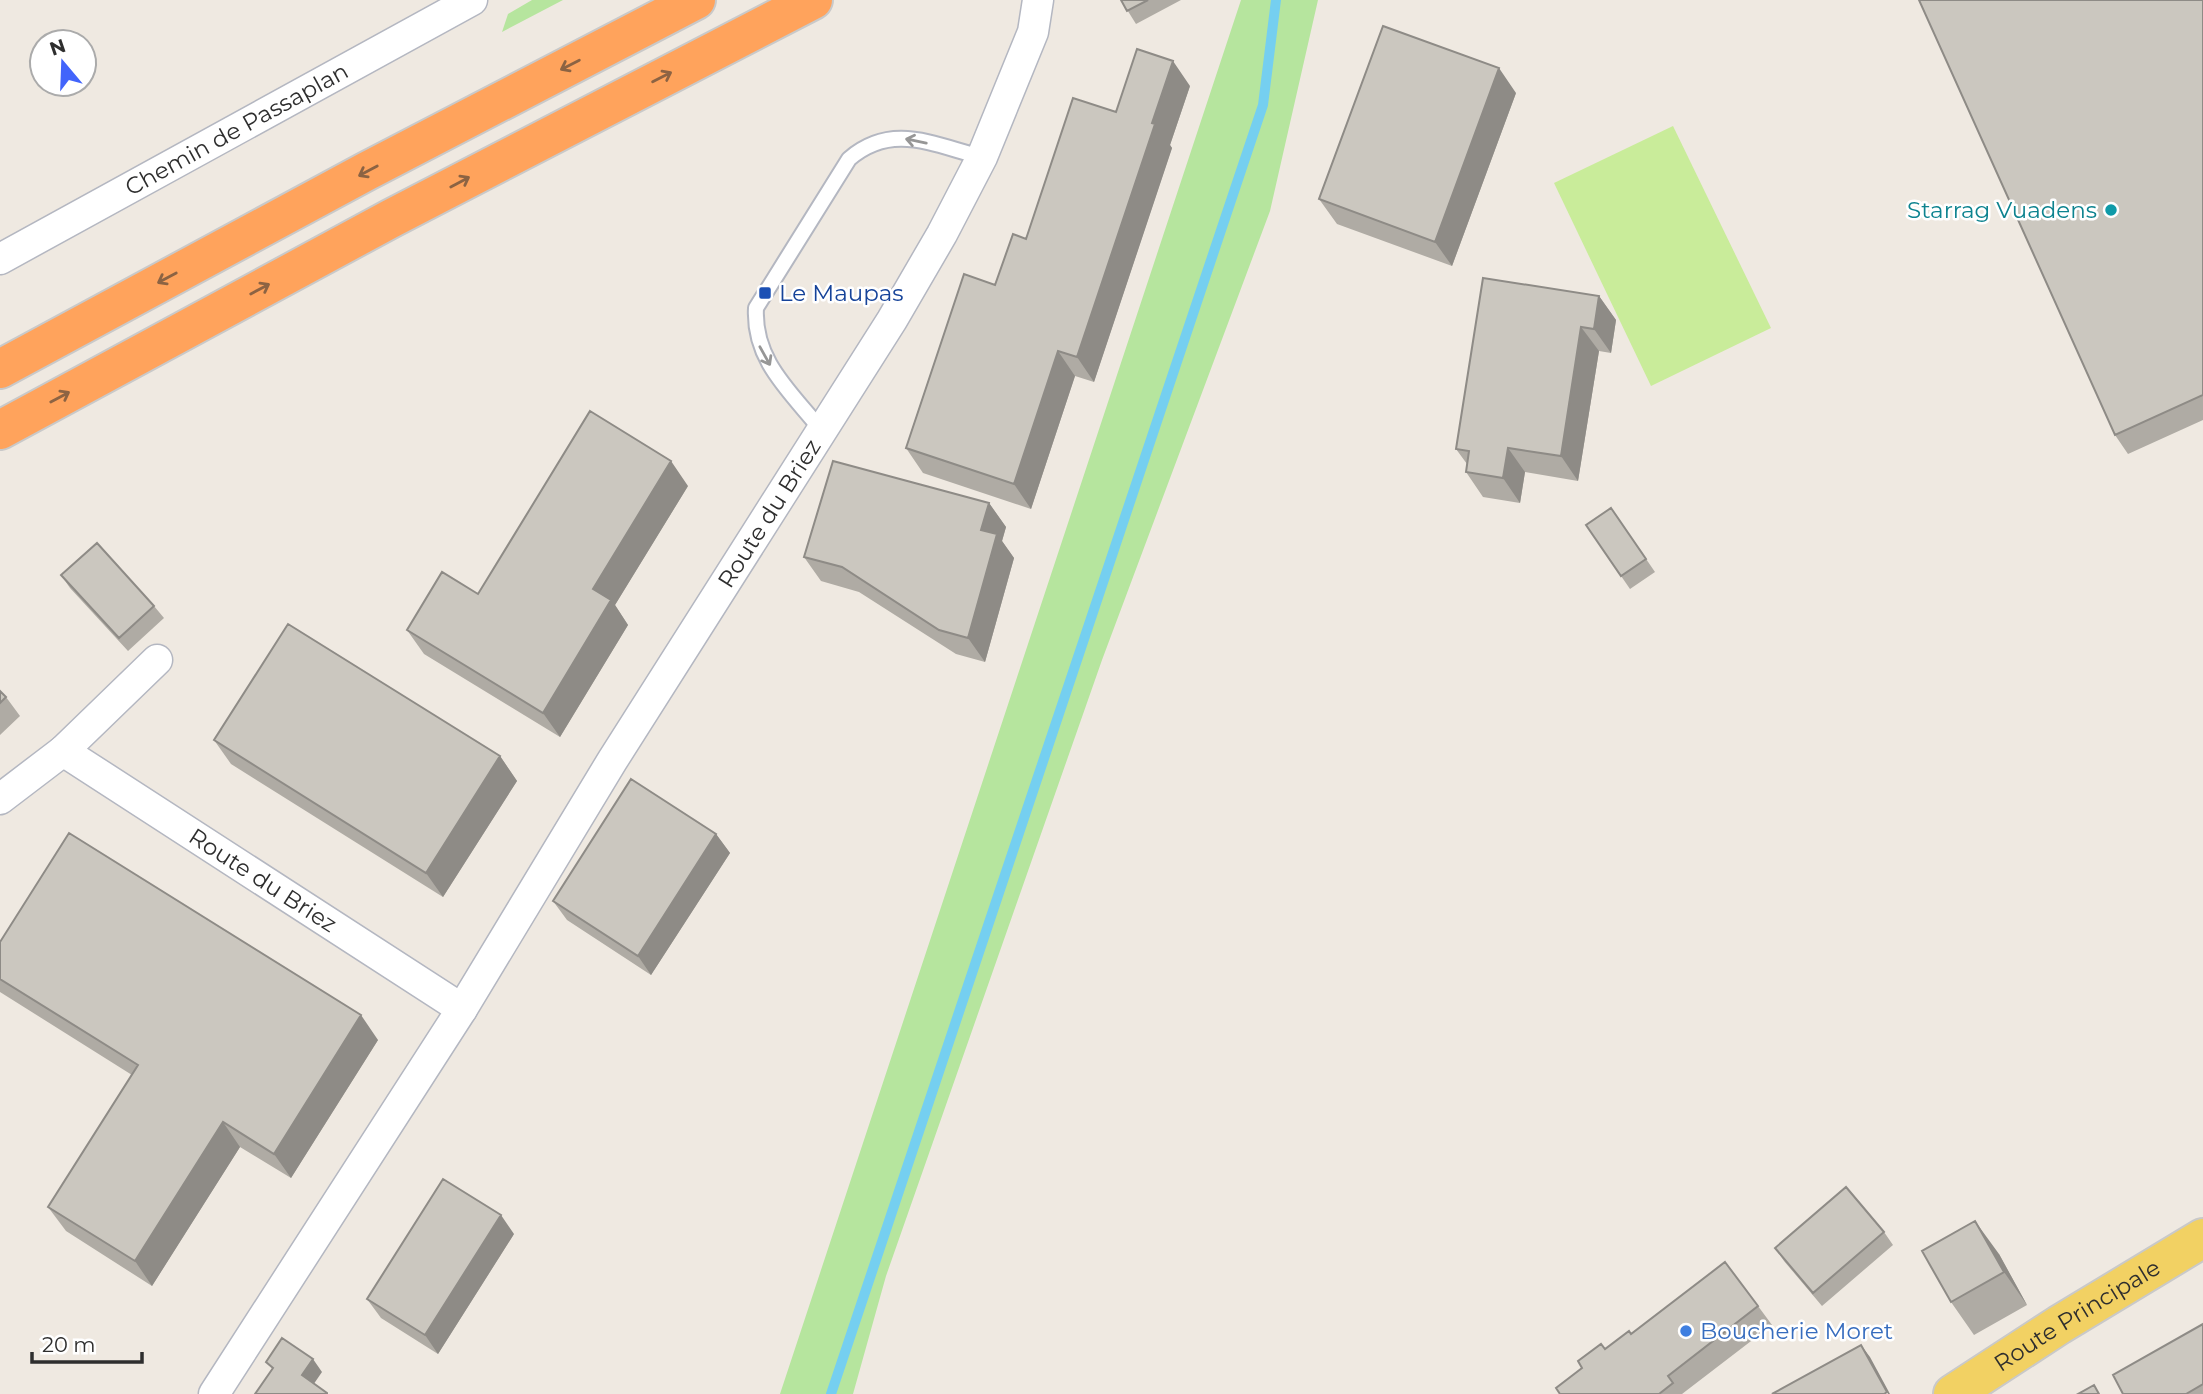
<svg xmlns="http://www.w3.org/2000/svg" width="2203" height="1394" viewBox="0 0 2203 1394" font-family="Montserrat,sans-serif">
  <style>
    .green { fill: #b6e59e }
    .pitch { fill: #c9ec9a }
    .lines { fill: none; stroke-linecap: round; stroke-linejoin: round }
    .stream { stroke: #75cff0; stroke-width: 10 }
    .lane-casing { stroke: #b4b7c1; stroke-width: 18 }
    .street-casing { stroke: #b4b7c1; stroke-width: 33 }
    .primary-casing { stroke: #c9c9c9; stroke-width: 42 }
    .highway-casing { stroke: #c9c9c9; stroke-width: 42 }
    .lane { stroke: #fff; stroke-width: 14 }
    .street { stroke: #fff; stroke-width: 30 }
    .primary { stroke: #f2d163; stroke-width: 38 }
    .highway { stroke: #ffa35c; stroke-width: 38 }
    .wall { fill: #afaba4 }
    .shaded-wall { fill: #8e8b86 }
    .building { fill: #cbc7bf; stroke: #8e8b86; stroke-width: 2 }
    .oneway { stroke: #8c6343 }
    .oneway2 { stroke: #969696 }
    .culture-dot { fill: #0f9aa8; stroke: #fff; stroke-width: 2.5 }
    .transit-dot { fill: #1a4fb4; stroke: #fff; stroke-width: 2.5 }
    .shop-dot { fill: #3f7fe0; stroke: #fff; stroke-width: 2.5 }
    .labels { text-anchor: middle; stroke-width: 5; stroke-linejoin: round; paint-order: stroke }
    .street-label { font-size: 23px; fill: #2e2e2e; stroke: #fff }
    .culture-label { font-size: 23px; fill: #0d838f; stroke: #fff; text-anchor: end }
    .transit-label { font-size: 23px; fill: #164399; stroke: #fff; text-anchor: start }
    .shop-label { font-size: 23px; fill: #366cbe; stroke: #fff; text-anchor: start }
  </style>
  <rect width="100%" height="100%" fill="#efe9e1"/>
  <path class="green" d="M532,0h31l-61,32 6,-18z
    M1241,0h77l-48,211 -168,449 -216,616 -33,118h-73z"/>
  <path class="pitch" d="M1673,126l98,202 -120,58 -97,-203z"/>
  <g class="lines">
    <path class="stream" d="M831,1394l432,-1289 13,-105"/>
    <defs>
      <path id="lane" d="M822,431c-31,-39 -69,-70 -66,-123l93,-149c43,-37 84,-14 133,-2"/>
      <g id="street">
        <path id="s1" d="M0,259l472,-259"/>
        <path id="s2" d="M63,751l399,258"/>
        <path d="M0,799l63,-48 94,-91"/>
        <path id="s3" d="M214,1394l248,-385 150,-248 280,-441 50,-86 40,-77 51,-125 5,-32"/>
      </g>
      <g id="primary">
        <path id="s4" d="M1953,1394l106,-69 144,-87"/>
      </g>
      <path id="highway" d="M0,369l367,-198 329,-171
        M0,430l392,-212 421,-218"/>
    </defs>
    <use href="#lane" class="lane-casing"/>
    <use href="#street" class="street-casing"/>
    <use href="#primary" class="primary-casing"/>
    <use href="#highway" class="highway-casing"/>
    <use href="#lane" class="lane"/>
    <use href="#street" class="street"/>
    <use href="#primary" class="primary"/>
    <use href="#highway" class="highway"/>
  </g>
  <path class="wall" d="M1121,0h60l-45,24z
    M2203,0v420l-75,34 -13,-19z
    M1190,86l-20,59 2,3 -78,234 -19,-6 -44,133 -108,-36 -17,-25 89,-163 31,-46z
    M1516,93l-64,173 -115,-42 -18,-25z
    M1599,296l17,24 -5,33 -12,-2 -21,130 -53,-9 -5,31 -37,-6 -17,-25 1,-8 -11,-15z
    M688,486l-73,119 13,20 -68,112 -136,-83 -17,-24z
    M989,503l17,24 -4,14 12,17 -29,104 -29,-8 -97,-62 -38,-11 -17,-24z
    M1611,508l44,64 -25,17 -44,-64z
    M61,575l93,31 10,12 -36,33 -58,-63z
    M0,691l6,6 14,19 -20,19z
    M214,740l286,16 17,25 -74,116 -212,-133z
    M716,834l14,19 -79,122 -84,-55 -14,-19z
    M0,942l378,98 -87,138 -51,-31 -88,139 -86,-55 -18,-24 84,-132 -132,-83z
    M1884,1232l9,13 -71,61 -38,-45 -9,-13z
    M514,1234l-76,120 -57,-36 -14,-19z
    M1999,1254l28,51 -53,30 -23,-33z
    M1758,1306l14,19 -90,69h-122l45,-45 26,-15z
    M2203,1324v70h-80z"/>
  <path class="shaded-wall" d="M1173,61l17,25 -20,59 2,3 -78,234 -17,-25 75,-234z
    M1499,68l17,25 -64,173 -17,-24z
    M1599,296l17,24 -5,33 -17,-24z
    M1581,327l18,24 -21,130 -17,-25z
    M1058,351l17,25 -44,133 -17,-25z
    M1508,448l17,24 -5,31 -17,-25z
    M671,461l17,25 -73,119 13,20 -68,112 -17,-24 50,-124z
    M989,503l17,24 -4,14 12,17 -29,104 -17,-24 13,-108z
    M500,756l17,25 -74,116 -17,-24z
    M716,834l14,19 -79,122 -13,-19z
    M361,1015l17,25 -87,138 -17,-24z
    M223,1122l17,25 -88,139 -17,-25z
    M501,1215l13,19 -76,120 -13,-19z
    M1975,1221l24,33 28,51 -23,-33z
    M1861,1345l9,12 20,37h-2z
    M313,1359l9,13 -11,16 -9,-13z"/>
  <path class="building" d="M1121,0h27l-21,11z
    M1919,0h284v395l-88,40z
    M1383,26l116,42 -64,174 -116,-43z
    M1137,49l36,12 -21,62 3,1 -78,233 -19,-6 -44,133 -108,-36 58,-174 31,11 18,-51 13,5 47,-141 43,14z
    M1483,278l116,18 -5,33 -13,-2 -20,129 -53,-8 -5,30 -37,-6 3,-21 -13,-2z
    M590,411l81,50 -78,128 18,11 -68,113 -136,-83 35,-58 36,22z
    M833,461l156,42 -8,27 16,4 -29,104 -29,-8 -97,-63 -38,-10z
    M1611,508l35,51 -25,17 -35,-51z
    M97,543l57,63 -35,32 -58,-63z
    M288,624l212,132 -74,117 -212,-133z
    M0,691l6,6 -6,6z
    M631,779l85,55 -78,122 -85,-55z
    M69,833l292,182 -87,139 -51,-32 -88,139 -87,-54 90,-142 -138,-86v-37z
    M443,1179l58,36 -76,120 -58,-36z
    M1846,1187l38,45 -71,61 -38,-45z
    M1975,1221l29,51 -53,30 -29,-51z
    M1725,1262l33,44 -90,70 5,7 -14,11h-99l-4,-6 26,-20 -4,-7 23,-17 4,5 24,-18 2,3z
    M2203,1324v60l-17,10h-63l-10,-19z
    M282,1338l31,21 -11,16 25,18v1h-72l18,-26 -7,-6z
    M1861,1345l26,47 -3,2h-112z
    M2094,1385l5,9h-21z"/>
  <defs><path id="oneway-shaft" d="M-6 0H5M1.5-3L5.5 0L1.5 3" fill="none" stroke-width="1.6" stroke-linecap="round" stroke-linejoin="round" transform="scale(1.75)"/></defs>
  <g class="oneway">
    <use href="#oneway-shaft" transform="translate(570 65) rotate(153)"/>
    <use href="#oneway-shaft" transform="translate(662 77) rotate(-27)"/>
    <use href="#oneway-shaft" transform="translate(368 171) rotate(152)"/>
    <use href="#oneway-shaft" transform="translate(460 182) rotate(-28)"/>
    <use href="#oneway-shaft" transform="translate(167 278) rotate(152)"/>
    <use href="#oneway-shaft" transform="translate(260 289) rotate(-28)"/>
    <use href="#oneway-shaft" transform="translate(60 397) rotate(-28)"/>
  </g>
  <g class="oneway2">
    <use href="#oneway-shaft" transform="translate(916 141) rotate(-168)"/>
    <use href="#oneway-shaft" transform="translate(765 356) rotate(61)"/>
  </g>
  <circle class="culture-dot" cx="2111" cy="210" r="7"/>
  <rect class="transit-dot" x="758" y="286" width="14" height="14" rx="3.5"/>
  <circle class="shop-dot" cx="1686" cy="1331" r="7"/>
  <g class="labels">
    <g class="street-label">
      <text dy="8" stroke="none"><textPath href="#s1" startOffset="270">Chemin de Passaplan</textPath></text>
      <text dy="8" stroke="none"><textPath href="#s3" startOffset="1041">Route du Briez</textPath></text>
      <text dy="8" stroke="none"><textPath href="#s2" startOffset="238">Route du Briez</textPath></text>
      <text dy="8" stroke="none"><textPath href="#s4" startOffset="147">Route Principale</textPath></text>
    </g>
    <g class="culture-label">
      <text x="2097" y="218">Starrag Vuadens</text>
    </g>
    <g class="transit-label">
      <text x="779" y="301">Le Maupas</text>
    </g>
    <g class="shop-label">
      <text x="1700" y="1339">Boucherie Moret</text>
    </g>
  </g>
  <g transform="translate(63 63) rotate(341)"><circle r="33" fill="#ffffff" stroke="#ababab" stroke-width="2"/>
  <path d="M0-5L12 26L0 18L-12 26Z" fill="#4264fb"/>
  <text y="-10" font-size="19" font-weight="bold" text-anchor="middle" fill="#2e2e2e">N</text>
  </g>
  <path d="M32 1352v10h110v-10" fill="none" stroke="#2e2e2e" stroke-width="3.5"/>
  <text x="42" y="1352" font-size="21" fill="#2e2e2e" stroke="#ffffff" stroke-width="5" paint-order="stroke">20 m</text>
</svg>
